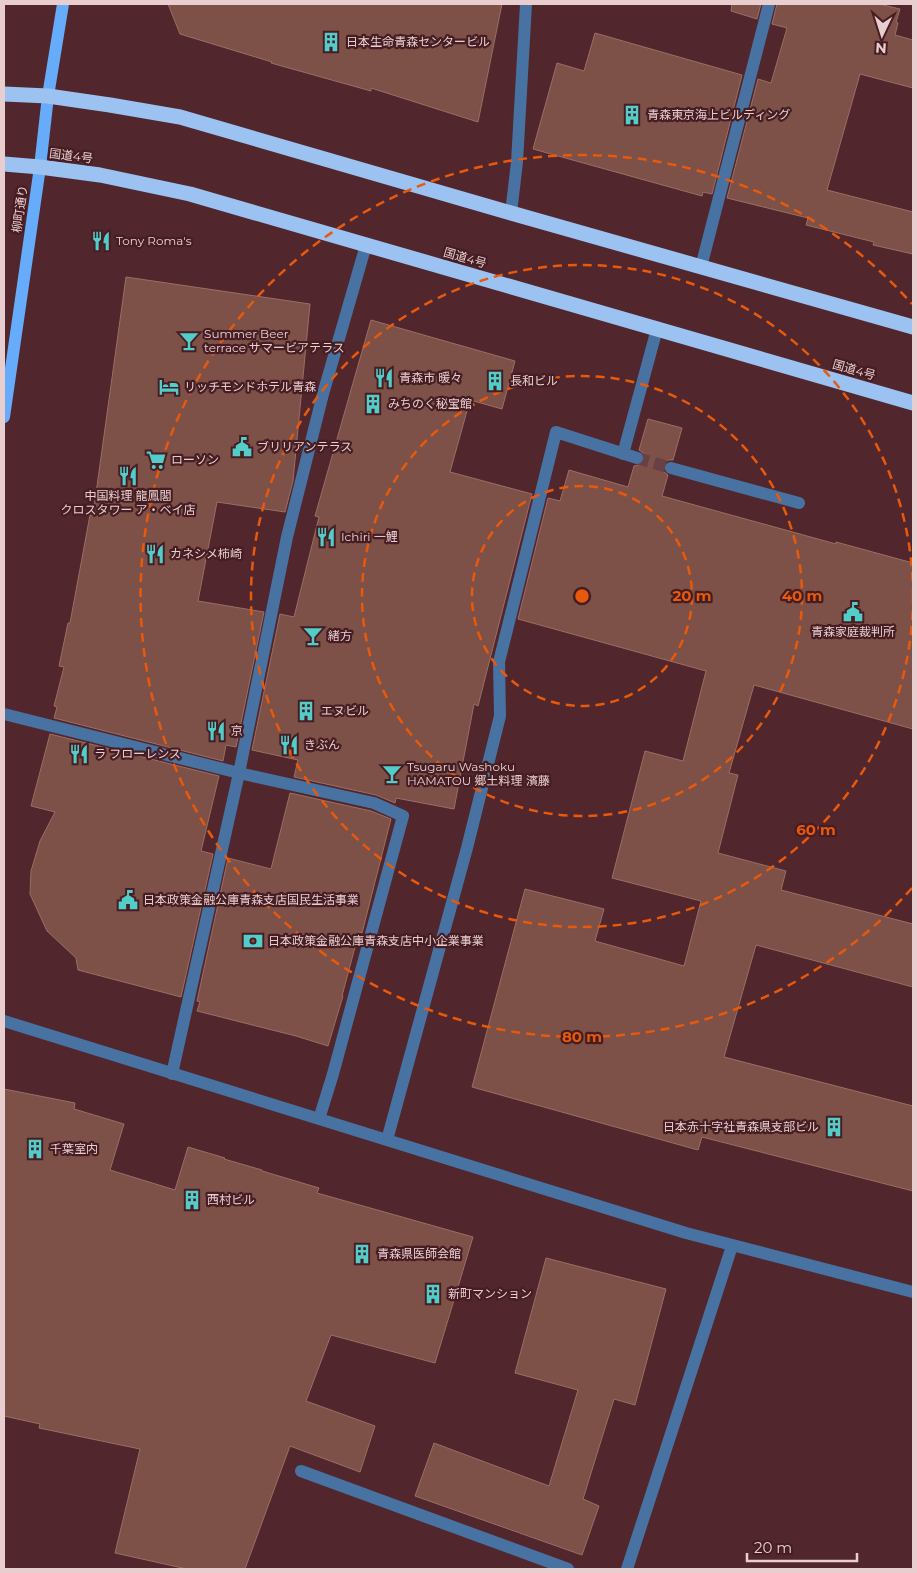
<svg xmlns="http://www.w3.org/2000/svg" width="917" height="1573" viewBox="0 0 917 1573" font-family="Montserrat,'Noto Sans JP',sans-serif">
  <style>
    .building { fill: #7d5147; stroke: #9c6e64 }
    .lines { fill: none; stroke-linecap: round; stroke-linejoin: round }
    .minor-tunnel { stroke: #684045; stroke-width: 12; stroke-dasharray: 12 6; stroke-linecap: butt }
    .minor { stroke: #4872a2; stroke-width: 12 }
    .major { stroke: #67acfa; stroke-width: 12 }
    .highway { stroke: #9bc2f1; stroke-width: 15 }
    .ring { fill: none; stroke: #e8590c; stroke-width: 2.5; stroke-dasharray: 9 6 }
    .labels { text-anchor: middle; stroke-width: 4.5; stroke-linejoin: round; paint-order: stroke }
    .poi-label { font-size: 12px; fill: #e9ced0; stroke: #451d23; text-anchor: start }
    .street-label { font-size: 12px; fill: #e9ced0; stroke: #451d23 }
    .centre { fill: #e8590c; stroke: #451d23; stroke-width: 2.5 }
    .ring-label { font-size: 15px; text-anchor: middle; font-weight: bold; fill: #e8590c; stroke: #451d23; stroke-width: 4.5; stroke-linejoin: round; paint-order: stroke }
  </style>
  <rect width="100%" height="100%" fill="#51272d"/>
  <path class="building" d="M168,4h334l-24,118 -107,-34v3l-100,-28 1,-1 -92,-28z
    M732,4h29l-4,15 -26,-8z
    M777,4h102l21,5 -4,13 2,1 -3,12 18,5v48l-53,-14 -33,116 86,22v42l-40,-9 1,-3 -68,-17 2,-7 -81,-20 31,-119 13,4 16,-55 -15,-4z
    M595,33l147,42 -30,119 -9,-2 -1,4 -169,-47 24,-86 27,8z
    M126,277l184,27 -17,177 -8,31 -68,-10 -19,99 66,11 -28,135 -10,-2 -3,16 -169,-43 3,-11 -3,-1 10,-39 -5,-1 9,-43h2l20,-108h3z
    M371,320l144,41 -13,48 -32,-9 -20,72 82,22 -54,212 -4,-2 -20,105 -58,-11 -1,5 -19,-8 -82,-18 4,-17 -46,-10 28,-136 14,3 25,-100 -4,-1z
    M648,419l34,9 -9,32h-5l-5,5v6l5,4 -6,21 174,48v-2l77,21v166l-159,-44 -25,88 9,2 -20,78 68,18 -5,19 132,34v63l-157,-42 -32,112 189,49v85l-211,-54 -4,13 -226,-63 53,-198 79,20 -9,32 89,25 17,-65 -89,-23 33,-127 38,10 23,-90 -188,-52 30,-121 12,3 9,-31 59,17 6,-21 8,-2 3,-4 -2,-7 -4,-3z
    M50,734l169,42 -18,75 12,3 -32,143 -103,-27 -2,-12 -29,-27 -17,-37 1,-23 9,-30 15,-29 -24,-6z
    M290,793l81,18 20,8 -29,114 -3,-1 -17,64h1l-15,50 -32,-10 -99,-25 3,-9 -3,-1 31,-143 43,11z
    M4,1089l71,14 -1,6 50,15 -14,46 65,20 13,-43 37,11 -1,1 38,11v1l57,17 -2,5 156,44 -38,126 -104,-28 -25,66 69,25 -15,46 -70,-26 -45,123h-58l-72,-16 25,-104 -101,-21 1,-4 -36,-8z
    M546,1258l120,31 -31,116 -21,-6 -31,100 16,7 -17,49 -167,-59 19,-53 115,43 29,-96 -63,-17z"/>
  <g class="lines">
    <path class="minor-tunnel" d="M637,458l34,10"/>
    <path class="minor" d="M511,213l6,-51 9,-158
      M701,267l68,-263
      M623,454l34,-125
      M671,468l128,35
      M4,714l235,59 135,30 29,13 -70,258 -14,45
      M4,1021l682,212 227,59
      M172,1074l67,-301 48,-236 36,-143 43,-149
      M387,1140l80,-292 33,-132 -1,-54 57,-230 81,26
      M301,1471l267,98
      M627,1569l105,-323"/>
    <path class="major" d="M4,417l36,-250 8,-71 15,-92"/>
    <path class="highway" d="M4,94l44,2 62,9 70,12 331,96 402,114
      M4,164l36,3 60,8 90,19 723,209"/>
  </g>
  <g class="ring">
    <circle cx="582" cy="596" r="110"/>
    <circle cx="582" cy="596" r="220"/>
    <circle cx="582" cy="596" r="331"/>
    <path d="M912 888A441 441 0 1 1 912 304"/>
  </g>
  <defs>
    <symbol id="building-bare" viewBox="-9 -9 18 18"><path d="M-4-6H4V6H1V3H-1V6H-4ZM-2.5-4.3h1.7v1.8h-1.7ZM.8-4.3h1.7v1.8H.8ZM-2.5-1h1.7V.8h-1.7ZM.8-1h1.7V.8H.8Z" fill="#53cdca" stroke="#451d23" stroke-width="2.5" paint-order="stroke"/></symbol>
    <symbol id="restaurant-bare" viewBox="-9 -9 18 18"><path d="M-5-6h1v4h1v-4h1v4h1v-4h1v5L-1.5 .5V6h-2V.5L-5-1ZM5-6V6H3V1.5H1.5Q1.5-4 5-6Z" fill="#53cdca" stroke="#451d23" stroke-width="2.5" paint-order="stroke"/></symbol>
    <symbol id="bar-bare" viewBox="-9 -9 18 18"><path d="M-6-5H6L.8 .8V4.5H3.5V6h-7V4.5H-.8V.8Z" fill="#53cdca" stroke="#451d23" stroke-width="2.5" paint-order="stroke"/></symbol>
    <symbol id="hotel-bare" viewBox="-9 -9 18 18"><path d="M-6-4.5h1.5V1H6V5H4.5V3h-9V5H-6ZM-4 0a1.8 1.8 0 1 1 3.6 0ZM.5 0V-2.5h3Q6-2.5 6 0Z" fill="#53cdca" stroke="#451d23" stroke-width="2.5" paint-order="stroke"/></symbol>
    <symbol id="civic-bare" viewBox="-9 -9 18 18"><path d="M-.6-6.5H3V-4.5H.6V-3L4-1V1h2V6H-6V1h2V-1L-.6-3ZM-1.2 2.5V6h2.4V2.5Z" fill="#53cdca" stroke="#451d23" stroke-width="2.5" paint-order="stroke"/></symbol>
    <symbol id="supermarket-bare" viewBox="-9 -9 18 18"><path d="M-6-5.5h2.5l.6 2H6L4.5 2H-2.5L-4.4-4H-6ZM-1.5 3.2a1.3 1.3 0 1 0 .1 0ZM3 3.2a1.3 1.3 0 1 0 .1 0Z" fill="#53cdca" stroke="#451d23" stroke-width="2.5" paint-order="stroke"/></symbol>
    <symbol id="bank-bare" viewBox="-9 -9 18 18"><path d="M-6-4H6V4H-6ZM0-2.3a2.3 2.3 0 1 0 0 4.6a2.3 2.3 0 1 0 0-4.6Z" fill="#53cdca" stroke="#451d23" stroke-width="2.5" paint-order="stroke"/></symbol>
  </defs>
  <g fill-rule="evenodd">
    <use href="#building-bare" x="317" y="28" width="28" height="28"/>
    <use href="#building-bare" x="618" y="101" width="28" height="28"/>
    <use href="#restaurant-bare" x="87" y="227" width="28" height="28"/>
    <use href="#bar-bare" x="175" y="327" width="28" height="28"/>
    <use href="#restaurant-bare" x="370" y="364" width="28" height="28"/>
    <use href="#building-bare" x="481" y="367" width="28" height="28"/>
    <use href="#hotel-bare" x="155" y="373" width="28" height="28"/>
    <use href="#building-bare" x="359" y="390" width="28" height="28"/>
    <use href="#civic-bare" x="228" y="433" width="28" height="28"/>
    <use href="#supermarket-bare" x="142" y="446" width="28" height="28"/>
    <use href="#restaurant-bare" x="114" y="462" width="28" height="28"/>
    <use href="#restaurant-bare" x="312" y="523" width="28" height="28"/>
    <use href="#restaurant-bare" x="141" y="540" width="28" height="28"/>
    <use href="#civic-bare" x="839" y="598" width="28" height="28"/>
    <use href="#bar-bare" x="299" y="622" width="28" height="28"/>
    <use href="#building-bare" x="292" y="697" width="28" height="28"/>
    <use href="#restaurant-bare" x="202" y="717" width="28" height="28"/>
    <use href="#restaurant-bare" x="275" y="731" width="28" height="28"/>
    <use href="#restaurant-bare" x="65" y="740" width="28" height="28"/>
    <use href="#bar-bare" x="378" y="760" width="28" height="28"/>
    <use href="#civic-bare" x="114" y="886" width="28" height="28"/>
    <use href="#bank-bare" x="239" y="927" width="28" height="28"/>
    <use href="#building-bare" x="820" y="1113" width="28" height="28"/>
    <use href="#building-bare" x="21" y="1135" width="28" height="28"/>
    <use href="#building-bare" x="178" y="1186" width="28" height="28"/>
    <use href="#building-bare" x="348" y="1240" width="28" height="28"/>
    <use href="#building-bare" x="419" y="1280" width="28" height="28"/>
  </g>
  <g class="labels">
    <g class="poi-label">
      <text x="346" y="46">日本生命青森センタービル</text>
      <text x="647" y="119">青森東京海上ビルディング</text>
      <text x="116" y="245">Tony Roma's</text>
      <text x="204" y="338">Summer Beer<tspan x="204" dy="14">terrace サマービアテラス</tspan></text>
      <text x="399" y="382">青森市 暖々</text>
      <text x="510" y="385">長和ビル</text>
      <text x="184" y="391">リッチモンドホテル青森</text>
      <text x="388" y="408">みちのく秘宝館</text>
      <text x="257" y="451">ブリリアンテラス</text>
      <text x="171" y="464">ローソン</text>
      <text x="128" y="500" text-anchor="middle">中国料理 龍鳳閣<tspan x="128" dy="14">クロスタワー ア・ベイ店</tspan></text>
      <text x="341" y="541">Ichiri 一鯉</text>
      <text x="170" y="558">カネシメ柿崎</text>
      <text x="853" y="636" text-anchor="middle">青森家庭裁判所</text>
      <text x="328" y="640">緒方</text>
      <text x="321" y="715">エヌビル</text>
      <text x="231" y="735">京</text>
      <text x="304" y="749">きぶん</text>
      <text x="94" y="758">ラ フローレンス</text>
      <text x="407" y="771">Tsugaru Washoku<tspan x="407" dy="14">HAMATOU 郷土料理 濱藤</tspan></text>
      <text x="143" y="904">日本政策金融公庫青森支店国民生活事業</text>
      <text x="268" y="945">日本政策金融公庫青森支店中小企業事業</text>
      <text x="819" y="1131" text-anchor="end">日本赤十字社青森県支部ビル</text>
      <text x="50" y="1153">千葉室内</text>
      <text x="207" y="1204">西村ビル</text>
      <text x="377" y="1258">青森県医師会館</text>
      <text x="448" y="1298">新町マンション</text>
    </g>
    <g class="street-label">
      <text transform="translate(71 156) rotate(7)" y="4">国道4号</text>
      <text transform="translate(20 209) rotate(-82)" y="4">柳町通り</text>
      <text transform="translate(465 258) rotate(16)" y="4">国道4号</text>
      <text transform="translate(854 370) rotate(16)" y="4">国道4号</text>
    </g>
  </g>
  <circle cx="582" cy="596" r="8" class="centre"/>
  <g class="ring-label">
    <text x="692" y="601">20 m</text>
    <text x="802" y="601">40 m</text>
    <text x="816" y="835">60 m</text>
    <text x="582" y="1042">80 m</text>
  </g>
  <rect width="917" height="1573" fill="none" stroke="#e9ced0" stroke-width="10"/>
  <g transform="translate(882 35) rotate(184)" stroke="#451d23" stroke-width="4" paint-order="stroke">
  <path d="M0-4L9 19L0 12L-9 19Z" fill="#e9ced0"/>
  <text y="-8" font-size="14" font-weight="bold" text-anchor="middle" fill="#e9ced0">N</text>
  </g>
  <path d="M747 1553v8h110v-8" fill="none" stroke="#e9ced0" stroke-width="2.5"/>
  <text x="754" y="1553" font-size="15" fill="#e9ced0" stroke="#451d23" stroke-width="4" paint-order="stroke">20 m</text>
</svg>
